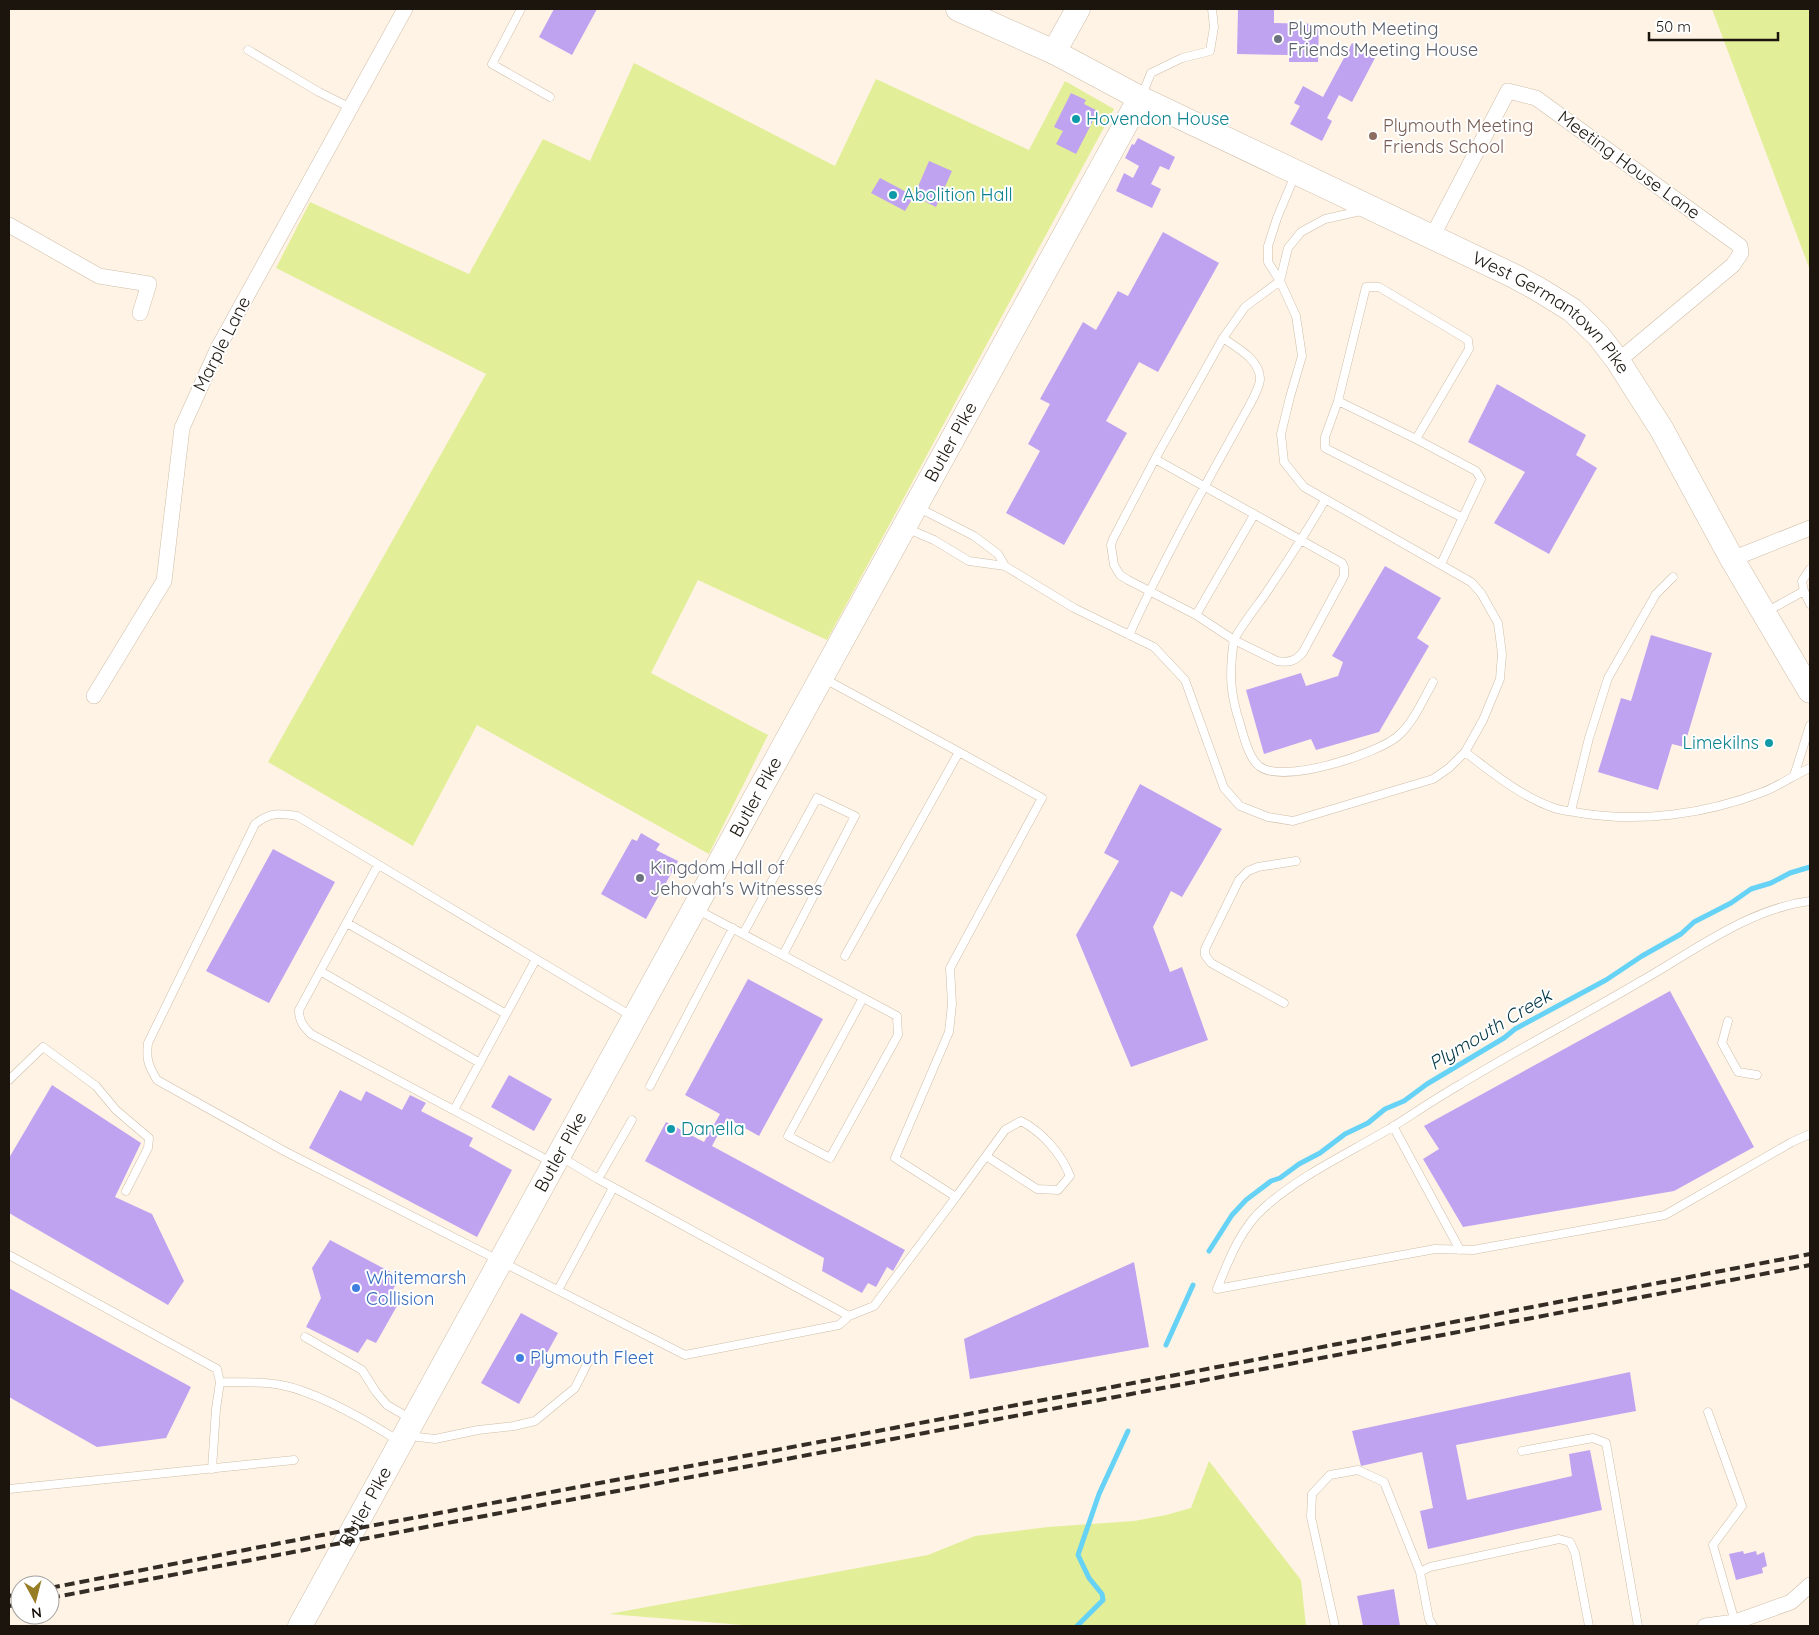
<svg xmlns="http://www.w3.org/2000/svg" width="1819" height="1635" viewBox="0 0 1819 1635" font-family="Quicksand,sans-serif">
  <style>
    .green { fill: #e3ee98 }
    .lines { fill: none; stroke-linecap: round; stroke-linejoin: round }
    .stream { stroke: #65d2f6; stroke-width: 5 }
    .building { fill: #c0a3f0 }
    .service-casing { stroke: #cfbda7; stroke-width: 9 }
    .minor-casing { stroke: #cfbda7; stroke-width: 16 }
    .primary-casing { stroke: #cfbda7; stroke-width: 25 }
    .service { stroke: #fff; stroke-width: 8 }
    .minor { stroke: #fff; stroke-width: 15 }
    .primary { stroke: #fff; stroke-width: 24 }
    .rail { stroke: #342d25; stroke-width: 4; stroke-dasharray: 10 5; stroke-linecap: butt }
    .worship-dot { fill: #6b7280; stroke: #fff; stroke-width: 2 }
    .culture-dot { fill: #0f9aa8; stroke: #fff; stroke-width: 2 }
    .education-dot { fill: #8d6e63; stroke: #fff; stroke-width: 2 }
    .shop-dot { fill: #3f7fe0; stroke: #fff; stroke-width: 2 }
    .labels { text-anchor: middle; stroke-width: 4; stroke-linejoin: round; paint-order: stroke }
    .worship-label { font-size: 18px; fill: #5b616d; stroke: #fff; text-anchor: start }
    .culture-label { font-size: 18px; fill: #0d838f; stroke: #fff; text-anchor: start }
    .education-label { font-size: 18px; fill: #785e54; stroke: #fff; text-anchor: start }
    .street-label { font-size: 18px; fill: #1b150d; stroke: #fff }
    .shop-label { font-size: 18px; fill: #366cbe; stroke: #fff; text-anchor: start }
    .water-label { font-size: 19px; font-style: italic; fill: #013644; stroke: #fff }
  </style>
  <rect width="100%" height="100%" fill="#fef3e5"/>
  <path class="green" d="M1712,9h98v261z
    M634,63l201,103 41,-87 153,71 36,-69 49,28 -287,531 -129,-60 -47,93 117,62 -59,119 -232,-129 -64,121 -145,-84 218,-388 -210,-106 34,-66 159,72 74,-135 47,22z
    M1209,1461l92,119 5,46h-551l-146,-12 319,-59 47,-19 73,-9 86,-6 32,-6 25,-7z"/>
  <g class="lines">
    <path class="stream" d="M1209,1251l23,-36 14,-15 25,-19 9,-3 19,-14 21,-11 25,-19 23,-11 17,-14 19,-8 23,-17 77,-46 11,-9 91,-49 36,-24 39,-22 13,-12 37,-19 20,-14 20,-6 19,-10 20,-6
      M1166,1345l27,-60
      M1077,1626l26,-26 -1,-6 -13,-16 -11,-23 21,-61 29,-63"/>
  </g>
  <path class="building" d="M554,9h43l-25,46 -33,-18z
    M1238,9h36v14l45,1 -1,38h-29v-7l-52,-1z
    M1352,43l24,13 -24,46 -13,-7 -12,23 5,3 -10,20 -32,-17 10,-18 -6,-3 9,-17 20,11z
    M1071,93l15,7 -2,4 14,7 -22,43 -20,-10 7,-13 -9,-4z
    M1138,138l37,19 -6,13 -9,-4 -9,18 10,5 -9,19 -36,-17 8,-18 9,5 6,-12 -14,-8 7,-14 2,1z
    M929,161l23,10 -16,36 -22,-11z
    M880,178l34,18 -9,15 -34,-18z
    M1163,232l56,31 -61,109 -19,-10 -33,59 21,12 -63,112 -58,-32 34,-62 -12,-7 22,-40 -10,-5 43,-77 13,8 22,-39 10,5z
    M1497,384l89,51 -10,20 21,13 -48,86 -55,-31 31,-51 -57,-30z
    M1385,566l56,32 -24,40 12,8 -50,86 -63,18 -5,-11 -47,15 -18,-64 55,-17 5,13 32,-10 5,-14 -11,-6z
    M1651,635l61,18 -28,94 -12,-3 -14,46 -60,-18 23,-74 10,3z
    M1140,784l82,45 -40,68 -11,-6 -18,36 17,45 12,-5 26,73 -77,27 -55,-132 43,-74 -15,-8z
    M641,833l19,11 -4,6 22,11 -32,58 -45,-25 31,-55 5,2z
    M273,849l62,33 -66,121 -63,-32z
    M748,979l75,40 -64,117 -32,-18 -15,28 193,104 -12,21 -6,-4 -11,20 -8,-4 -6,10 -40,-22 2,-13 -179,-97 21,-39 38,20 16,-28 -35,-19z
    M1670,991l84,156 -80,44 -211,36 -40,-68 16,-10 -15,-23z
    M509,1075l43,24 -18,32 -43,-24z
    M52,1085l89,58 -26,54 37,17 32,67 -16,24 -159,-92v-55z
    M340,1090l21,11 5,-10 36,19 8,-15 16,8 -5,8 52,27 -4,8 43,24 -35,67 -168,-89z
    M330,1240l70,37 -13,23 10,6 -21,37 -9,-4 -9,14 -52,-26 15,-29 -9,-30z
    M1134,1262l15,85 -179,32 -6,-40z
    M9,1288l182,99 -25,51 -69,9 -88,-50z
    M521,1313l37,20 -39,71 -38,-21z
    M1630,1372l6,39 -180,34 11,55 105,-24 -3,-22 21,-4 12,60 -174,39 -8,-38 13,-3 -11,-56 -61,14 -9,-35z
    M1743,1551l1,3 12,-3 1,4 7,-3 3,14 -5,2 1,5 -27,7 -7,-26z
    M1394,1589l6,37h-37l-6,-30z"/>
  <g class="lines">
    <defs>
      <path id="service" d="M521,9l-29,55 58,33
        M248,50l71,42 32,16
        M1142,95l9,-22 31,-15 28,-7 4,-24 -2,-18
        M1338,401l78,38
        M1155,459l187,104 2,4v9l-41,76c-7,9 -14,11 -26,9l-43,-21 -38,-25 -68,-35 -8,-5 -6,-10 -3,-20 2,-6 42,-80 68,-121 22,-31 35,-26 8,-33 13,-16 24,-13 36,-8
        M1325,500c-19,33 -40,65 -61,96 -8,11 -25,33 -30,44 -1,4 -1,10 -2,15 -2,23 -1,37 5,59 5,14 10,43 22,52 23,19 118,-12 139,-30 15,-13 25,-36 35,-54
        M917,507l57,29 24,18 7,12
        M906,528l28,12 35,21 36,5 69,42 80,39 31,33 39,108 16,18 28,11 25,4 140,-42 16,-11 16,-16 18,-32 17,-41 2,-25 -4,-31 -17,-30 -10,-11 -167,-95 -20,-25 -3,-28 9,-37 12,-41 -6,-40 -16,-35 -12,-19v-16l9,-28 18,-43
        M1441,564l40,-85 -5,-8 -60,-32 53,-90 -1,-9 -89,-53h-13l-28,114 -13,36v11l138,70
        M1810,569l-8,12 2,10 6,13
        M1766,612l38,-21
        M1196,615l58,-100
        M1129,635c33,-72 71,-141 109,-209 5,-10 23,-38 22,-48 -1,-19 -23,-30 -37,-40
        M823,678l136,74 -114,204
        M1465,752c28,21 55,44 89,56 8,3 18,3 26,5 61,10 126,1 183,-21 16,-6 31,-17 47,-24
        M1794,776l16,-51
        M1571,811l18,-73 19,-60 48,-84 17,-17
        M378,865l-79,145c0,11 4,16 12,24l240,128
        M1810,901c-62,8 -116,50 -169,80 -59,35 -121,67 -180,103 -23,13 -45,28 -67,42 -43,26 -90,47 -128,80 -25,21 -37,53 -49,83l218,-40 38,1 192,-35 127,-73 18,-8
        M696,909l201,107 1,19 -68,123 -42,-22 75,-138
        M347,923l159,91
        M743,934l74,-136 38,18 -72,139
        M320,971l160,92
        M1284,1003l-73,-40 -6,-8v-6l34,-69 9,-9 10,-4 38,-6
        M633,1017l-336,-201c-18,-3 -27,-4 -42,8l-107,219c-2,16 0,22 9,37l129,72 399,203 154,-30 10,-9 25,-10 82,-109 -61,-39 54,-126 3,-28 -2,-36 92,-170 -83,-46
        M1728,1021l-6,22 16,29 19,3
        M9,1080l34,-33 53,39 20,24 33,28 -1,10 -22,43
        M650,1086l83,-158
        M454,1110l82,-151
        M1393,1126l67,124
        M561,1157l37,22 34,-59
        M598,1179l251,137
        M956,1197l49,-67 16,-9c21,11 40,32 49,55l-12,14 -21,-1 -51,-33
        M9,1255l208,114 3,13c20,1 41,-1 61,3 37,7 86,36 118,56
        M558,1290l55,-102
        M305,1337l57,33 14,22 11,13 24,14
        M1708,1412l34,94 -29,39 22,77
        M409,1436l26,3 43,-9 36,-4 21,-5 40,-33 15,-30
        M1522,1451l71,-13 13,5 32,183
        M212,1469l4,-60 4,-27
        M9,1489l285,-29
        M1335,1626l-24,-109 1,-23 18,-19 28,-5 26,12 36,90
        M1433,1626l-4,-7 -9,-47 10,-5 129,-28 11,3 5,11 14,73"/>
      <path id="minor" d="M9,225l90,51 50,8 -9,29
        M1432,237l76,-146 28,7 204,148 1,7 -8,12 -115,96
        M1732,559l78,-31
        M94,696l70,-115 18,-153 36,-80 187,-339
        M1705,1626l30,-4 56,-20 19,-17"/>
      <g id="primary">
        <path id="s1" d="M958,9l96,43 86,46 374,178 24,13 34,21 26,25 20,26 44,69 70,129 78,132"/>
        <path d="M1054,52l24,-43"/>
        <path id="s2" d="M300,1626l840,-1528"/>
      </g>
    </defs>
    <use href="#service" class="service-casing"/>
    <use href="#minor" class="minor-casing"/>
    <use href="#primary" class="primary-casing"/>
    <use href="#service" class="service"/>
    <use href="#minor" class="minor"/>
    <use href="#primary" class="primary"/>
    <path class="rail" d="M50,1588l277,-54 759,-142 724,-138
      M9,1596l11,-2
      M50,1598c587,-111 1174,-221 1760,-333
      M9,1606l11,-2"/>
  </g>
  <g class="worship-dot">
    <circle cx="1278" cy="39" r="5"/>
    <circle cx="640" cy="878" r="5"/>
  </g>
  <g class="culture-dot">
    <circle cx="1076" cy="119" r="5"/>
    <circle cx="893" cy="195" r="5"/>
    <circle cx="1769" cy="743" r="5"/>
    <circle cx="671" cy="1129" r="5"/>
  </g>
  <circle class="education-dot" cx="1373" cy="136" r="5"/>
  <g class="shop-dot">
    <circle cx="356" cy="1288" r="5"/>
    <circle cx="520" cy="1358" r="5"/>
  </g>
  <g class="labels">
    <g class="worship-label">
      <text x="1288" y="35">Plymouth Meeting<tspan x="1288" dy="21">Friends Meeting House</tspan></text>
      <text x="650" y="874">Kingdom Hall of<tspan x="650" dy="21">Jehovah's Witnesses</tspan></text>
    </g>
    <g class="culture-label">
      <text x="1086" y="125">Hovendon House</text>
      <text x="903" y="201">Abolition Hall</text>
      <text x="1759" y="749" text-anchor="end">Limekilns</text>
      <text x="681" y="1135">Danella</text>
    </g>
    <g class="education-label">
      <text x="1383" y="132">Plymouth Meeting<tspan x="1383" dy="21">Friends School</tspan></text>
    </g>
    <g class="street-label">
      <text transform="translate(1629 165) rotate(36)" y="6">Meeting House Lane</text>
      <text dy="6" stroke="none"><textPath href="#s1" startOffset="669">West Germantown Pike</textPath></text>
      <text transform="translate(222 344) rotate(-63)" y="6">Marple Lane</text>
      <text dy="6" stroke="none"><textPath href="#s2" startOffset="1351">Butler Pike</textPath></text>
      <text dy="6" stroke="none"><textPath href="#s2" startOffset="946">Butler Pike</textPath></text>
      <text dy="6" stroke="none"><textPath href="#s2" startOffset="541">Butler Pike</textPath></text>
      <text dy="6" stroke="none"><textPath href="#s2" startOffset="136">Butler Pike</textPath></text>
    </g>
    <g class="shop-label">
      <text x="366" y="1284">Whitemarsh<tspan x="366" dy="21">Collision</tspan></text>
      <text x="530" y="1364">Plymouth Fleet</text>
    </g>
    <g class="water-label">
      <text transform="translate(1490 1029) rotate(-31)" y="7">Plymouth Creek</text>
    </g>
  </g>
  <rect width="1819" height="1635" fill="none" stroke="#1b150d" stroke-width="20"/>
  <g transform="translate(35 1600) rotate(173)"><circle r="24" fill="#ffffff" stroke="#a4a19e"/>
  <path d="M0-4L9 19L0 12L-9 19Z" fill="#977d25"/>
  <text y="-8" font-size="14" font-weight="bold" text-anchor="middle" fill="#1b150d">N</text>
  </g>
  <path d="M1649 32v8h129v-8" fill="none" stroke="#1b150d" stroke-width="2.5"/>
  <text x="1656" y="32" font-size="15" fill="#1b150d" stroke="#ffffff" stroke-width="4" paint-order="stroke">50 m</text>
</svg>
